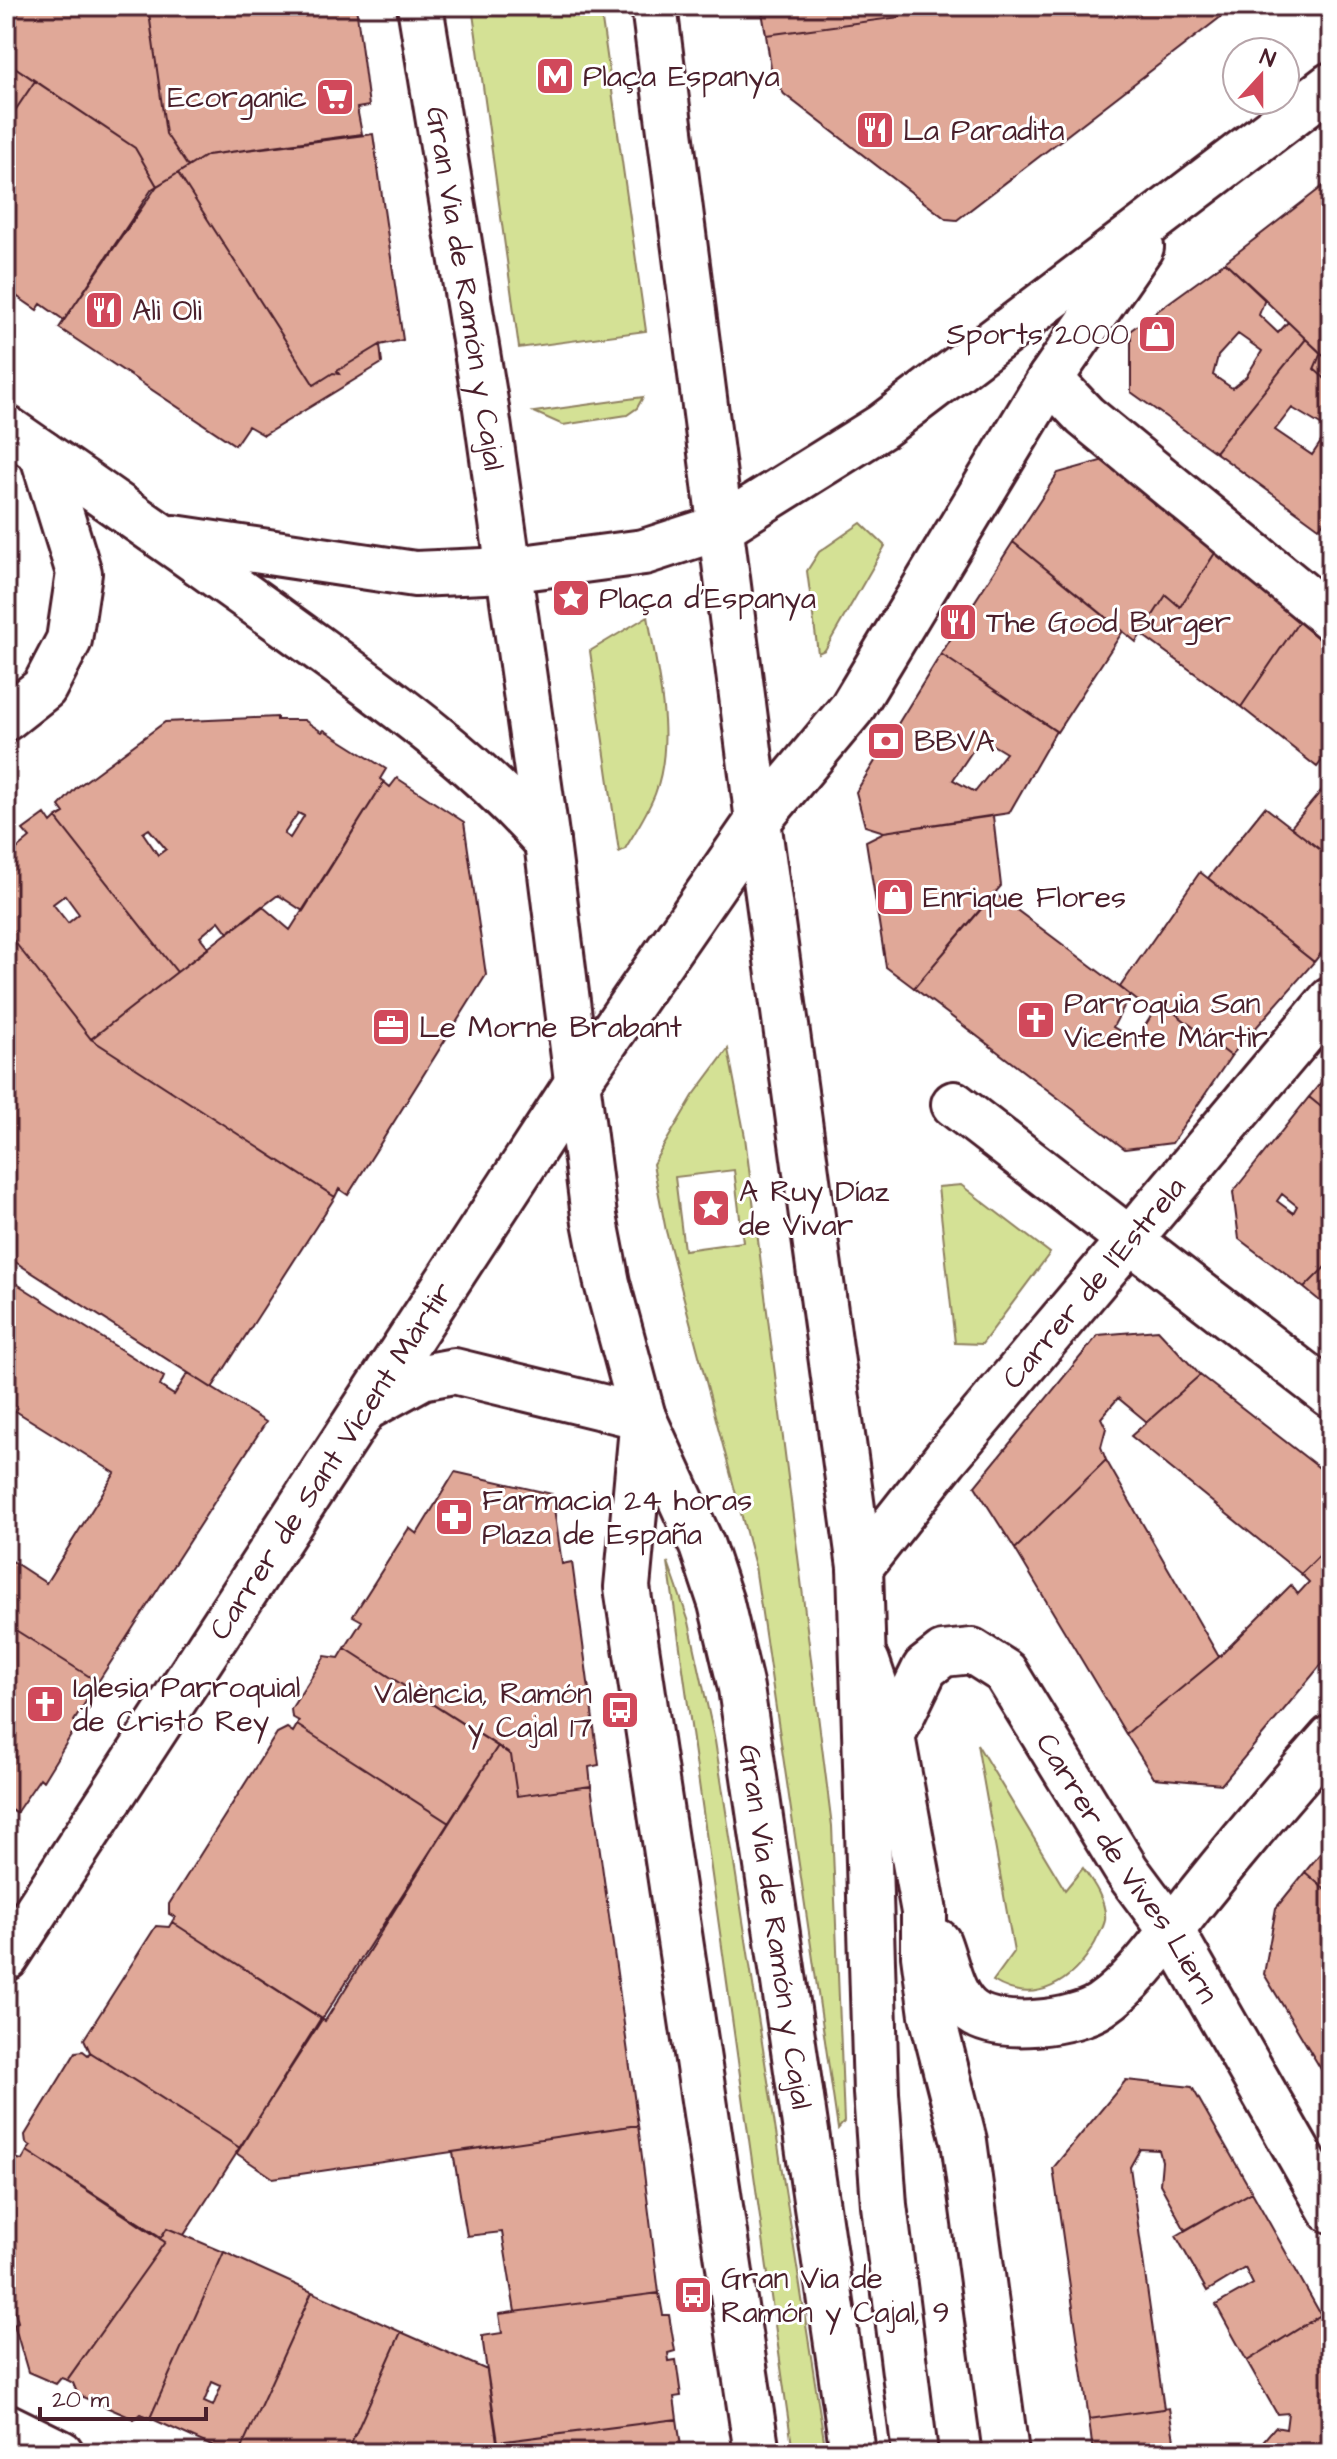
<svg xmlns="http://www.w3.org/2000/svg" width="1337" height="2459" viewBox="0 0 1337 2459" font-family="'Architects Daughter',sans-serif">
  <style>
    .green { fill: #d4e195; stroke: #8f8060; stroke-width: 2; fill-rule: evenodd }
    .building { fill: #e0a898; stroke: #4a1f2b; stroke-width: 2; fill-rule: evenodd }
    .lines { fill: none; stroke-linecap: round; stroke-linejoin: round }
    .minor-casing { stroke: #4a1f2b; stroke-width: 50 }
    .major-casing { stroke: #4a1f2b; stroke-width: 50 }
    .minor { stroke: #fff; stroke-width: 44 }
    .major { stroke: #fff; stroke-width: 44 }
    .labels { text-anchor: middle; stroke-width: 6; stroke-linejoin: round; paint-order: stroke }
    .poi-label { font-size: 30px; fill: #4a1f2b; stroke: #fff; text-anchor: start }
    .street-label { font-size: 30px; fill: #4a1f2b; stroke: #fff }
  </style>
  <rect width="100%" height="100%" fill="#fff"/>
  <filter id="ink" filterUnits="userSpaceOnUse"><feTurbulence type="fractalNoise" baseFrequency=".0125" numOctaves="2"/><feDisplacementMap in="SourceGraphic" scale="16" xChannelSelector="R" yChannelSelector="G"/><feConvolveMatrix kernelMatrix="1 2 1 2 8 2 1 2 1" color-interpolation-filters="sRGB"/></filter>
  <g filter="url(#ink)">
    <path class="green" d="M472,6h128l46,325 -127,17z
      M643,397l-6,11 -10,7 -64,10 -29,-13z
      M861,523l24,23 -60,104 -7,3 -11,-82 12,-19z
      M648,616c9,57 28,122 7,178 -8,20 -20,38 -30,55l-6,3 -29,-201z
      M728,1049l17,88 87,689 12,296 -6,7 -83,-563 -89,-335 -13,-67 40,-68zM734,1170l9,72 -59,8 -9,-73z
      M961,1185l89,68 -68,91 -27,-1 -17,-156z
      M668,1562l21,60 26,119 111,712h-33z
      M977,1744l88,146 18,-22c10,14 24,34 22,52 -1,7 -7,16 -10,23 -22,39 -60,64 -102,38l21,-29z"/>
    <path class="building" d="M6,6h142l18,128 22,33 -31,19 -22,-38 -129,-87z
      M148,6h208l13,100 -12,2 5,26 -155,21 -19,12 -22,-33z
      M761,6h138l1,11 -134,18z
      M899,6h336l-278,214 -11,-1 -162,-125 -12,-19 -6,-40 134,-18z
      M6,61l29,20 -29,43z
      M35,81l100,67 22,38 -93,134 -23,-16 -4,6 -31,-21v-165z
      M373,134l30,206 -23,5 -43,26 2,3 -6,-1 -19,12 -136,-212 29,-18z
      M178,173l136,212 19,-12 6,1 -2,-3 43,-26 2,18 -118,72 -16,-9 -13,19 -176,-117 93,-139z
      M1331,180v181l-1,1 -105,-100z
      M1225,262l40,37 -6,16 19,18 10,-11 18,17 -91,113 -84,-60v-62zM1238,334l24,17 -16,26 -14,11 -19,-13 5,-19z
      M1306,339l15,14 -7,16 17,15v129l-12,15 -104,-76zM1292,408l37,22 -17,25 -37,-25z
      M1321,353l10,8v23l-17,-15z
      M1111,458l106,92 -37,57 -14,-12 -30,47 -123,-100 45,-69z
      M1013,542l110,89 -66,101 -116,-78z
      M1217,550l87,64 -63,93 -100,-73 25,-39 14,12z
      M1304,614l27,21v114l-14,18 -76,-60z
      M941,654l115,77 -47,82 -125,19 -19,-6 -9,-34zM981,738l25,15 -31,39 -22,-12z
      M277,717v3h27l18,12 2,-2 62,39 -6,10 4,3 -81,129 -25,-16 -50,38 -9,-12 -19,16 9,11 -32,24 -121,-154 8,-5 -5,-7 17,-18 89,-66zM298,813l6,3 -14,22 -6,-4zM149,829l17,20 -8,6 -15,-22z
      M397,778l67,44 22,153 -138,220 -9,-6 -4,8 -244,-158 171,-133 28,24 94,-148 6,5z
      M1331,779v79l-40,-31z
      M1265,807l66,51v83l-17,21 -106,-84z
      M45,814l6,9 5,-5 121,154 -86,67 -85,-108v-73l24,-20 -7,-8zM65,895l14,19 -11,9 -15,-19z
      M993,816l8,70 -87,102 -28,-21 -20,-126 18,-9z
      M1200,872l114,90 -83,94 -71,-54 -7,11 -33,-26z
      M994,893l136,102 -17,32 23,13 24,-38 71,54 -59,87 -47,6 -211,-161z
      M6,931l85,108 244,158 -123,191 -206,-132z
      M1331,1070v45l-22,-18z
      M1309,1097l22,18v146l-27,27 -65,-49 -6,-47zM1282,1194l15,12 -4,7 -16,-12z
      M1331,1261v49l-27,-22z
      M6,1277l158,100 -4,9 14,9 14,-22 78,49 -168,260 -92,-58v-67l40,26 69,-110 -109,-68z
      M1158,1330l42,45 -53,47 -29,-24 -17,20 5,10 -5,19 5,13 -91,89 -40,-63 123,-151z
      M1200,1375l131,102v67l-30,30 -170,-138z
      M1106,1460l113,197 -93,77 -111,-185z
      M455,1472l97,22 10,70 10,-2 27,203 -10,2 2,19 -74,10 -6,-41 -166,-107 17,-27 -9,-5 56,-88 8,6z
      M1331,1544v109l-109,131 -68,-6 -28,-44 93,-77 72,-72 7,9 11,-12 -8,-8z
      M6,1624l92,58 -24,39 4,3 -35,57 -3,-3 -24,35 -10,-6z
      M345,1648l153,98 -49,77 -152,-98 2,-4 -7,-4 -1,-8 34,-53 14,2z
      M297,1725l152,98 -124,198 -153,-99 3,-5 -6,-3v-10l108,-171 10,-5 6,4z
      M498,1746l13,9 6,41 74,-10 47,339 -365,53 -37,-25z
      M1331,1840v55l-26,-23z
      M1305,1872l26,23v191l-67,-112 12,-66z
      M172,1922l149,96 -81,130 -150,-96 -6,-13 72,-113 13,1z
      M83,2051l5,4 2,-3 150,96 -56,87 -17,-7 -6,9 -134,-86 4,-5 -5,-3 -1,-8 51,-83z
      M1126,2080l66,7 60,105 -67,38 -25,-46 2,-23 -3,-11 -19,-1 -10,18 34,242 -75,10 -36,-251z
      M638,2125l21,168 -144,19 -13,-80 -35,4 -14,-84z
      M27,2151l138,91 -98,138 -6,-2 -5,6 -28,-12 -14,-48 4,-2 -6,-21 -4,1 -2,-8v-130l5,-7 11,3z
      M1252,2192l69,123 -74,46 -31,-56 37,-21 -8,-16 -38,23 -31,-55z
      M167,2228l57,24 -74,166 -10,-4 -6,5 -56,-24 -5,-12 -6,-3 98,-138 -5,-3z
      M224,2252l88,40 -73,161h-12l-77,-35zM212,2382l9,4 -8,20 -9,-4z
      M312,2292l89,40 -54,121h-108z
      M659,2293l4,22h6l6,36 -7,2 1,8 7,-1 5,36 -7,1 3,22 -180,23 -15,-106 20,-3 -3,-19z
      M1321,2315l10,17v121h-78l22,-26 11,2 2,-16 -11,1 -30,-53z
      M401,2332l86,38 11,72 -5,11h-146z
      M1169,2408l7,45h-83l-4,-34z
      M677,2419l5,34h-189l5,-11z"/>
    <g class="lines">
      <defs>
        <g id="minor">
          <path d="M1050,379l35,37 246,202"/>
          <path d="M721,527l160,-100 450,-342"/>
          <path d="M6,718l38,-30 25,-48 10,-67 -37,-120"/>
          <path d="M758,821l94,-113 198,-329 91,-132"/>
          <path d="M954,1104l377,291"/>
          <path d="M643,1417l-16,170 130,866"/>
          <path id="s1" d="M860,1567l85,-108 386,-459"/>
          <path d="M867,1662l25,74 32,176v43l8,60 32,126 42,312"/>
          <path id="s2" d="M892,1736l33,-68 18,-14 29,-3 33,21 122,199 44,59 160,280"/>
          <path d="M938,1942c9,23 13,55 34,70 27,20 103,11 129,-7 38,-26 68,-73 97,-109 43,-54 87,-106 133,-158"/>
          <path d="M6,2426l55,27"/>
        </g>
        <g id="major">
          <path id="s3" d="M420,6l65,395 62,441 47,374 13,67 36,134 59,129 19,57 20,85 112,765"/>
          <path d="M654,6l104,815 102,746 16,526 8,112 31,248"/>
          <path d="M6,428c99,68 197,137 294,207 91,66 172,123 247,207"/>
          <path d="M174,538l241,36 92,-4 137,-18 77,-25"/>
          <path d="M371,1405l51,-28 32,-6 189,46"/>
          <path id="s4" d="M6,1958l571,-875 181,-262"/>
        </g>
      </defs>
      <use href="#minor" class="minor-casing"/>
      <use href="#major" class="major-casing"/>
      <use href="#minor" class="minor"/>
      <use href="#major" class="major"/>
    </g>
  </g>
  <defs>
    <symbol id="metro-square" viewBox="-11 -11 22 22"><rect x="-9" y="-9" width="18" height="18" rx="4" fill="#d1495b" stroke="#fff"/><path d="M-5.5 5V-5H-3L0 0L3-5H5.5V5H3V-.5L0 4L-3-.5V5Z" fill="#fff"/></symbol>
    <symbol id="supermarket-square" viewBox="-11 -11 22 22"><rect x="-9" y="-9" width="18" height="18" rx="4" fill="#d1495b" stroke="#fff"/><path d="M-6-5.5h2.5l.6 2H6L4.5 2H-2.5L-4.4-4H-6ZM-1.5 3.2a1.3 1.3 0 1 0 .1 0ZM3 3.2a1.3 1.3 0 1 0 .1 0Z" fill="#fff"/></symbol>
    <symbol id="restaurant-square" viewBox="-11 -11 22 22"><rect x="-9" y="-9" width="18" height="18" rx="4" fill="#d1495b" stroke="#fff"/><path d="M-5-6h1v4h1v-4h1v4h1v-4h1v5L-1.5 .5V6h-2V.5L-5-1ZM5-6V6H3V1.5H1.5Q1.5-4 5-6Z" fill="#fff"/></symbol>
    <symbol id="shop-square" viewBox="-11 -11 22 22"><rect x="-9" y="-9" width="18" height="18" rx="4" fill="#d1495b" stroke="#fff"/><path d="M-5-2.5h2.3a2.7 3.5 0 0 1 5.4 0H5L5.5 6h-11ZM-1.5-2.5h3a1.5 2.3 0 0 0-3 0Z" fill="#fff"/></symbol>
    <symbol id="sight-square" viewBox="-11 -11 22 22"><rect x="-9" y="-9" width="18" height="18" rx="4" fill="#d1495b" stroke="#fff"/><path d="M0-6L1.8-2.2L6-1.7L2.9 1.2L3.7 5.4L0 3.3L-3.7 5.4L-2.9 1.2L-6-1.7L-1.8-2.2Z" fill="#fff"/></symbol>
    <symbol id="bank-square" viewBox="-11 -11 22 22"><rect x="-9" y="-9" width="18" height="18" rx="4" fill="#d1495b" stroke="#fff"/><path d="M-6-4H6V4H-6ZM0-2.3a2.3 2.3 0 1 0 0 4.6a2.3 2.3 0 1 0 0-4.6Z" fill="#fff"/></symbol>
    <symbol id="church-square" viewBox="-11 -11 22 22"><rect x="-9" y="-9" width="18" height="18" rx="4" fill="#d1495b" stroke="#fff"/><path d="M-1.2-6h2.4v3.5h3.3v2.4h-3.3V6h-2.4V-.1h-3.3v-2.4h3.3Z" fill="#fff"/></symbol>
    <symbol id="office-square" viewBox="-11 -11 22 22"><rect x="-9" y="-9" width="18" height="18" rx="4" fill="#d1495b" stroke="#fff"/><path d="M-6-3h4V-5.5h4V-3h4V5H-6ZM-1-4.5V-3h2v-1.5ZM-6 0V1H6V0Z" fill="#fff"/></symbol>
    <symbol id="pharmacy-square" viewBox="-11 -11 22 22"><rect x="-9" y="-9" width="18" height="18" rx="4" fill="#d1495b" stroke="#fff"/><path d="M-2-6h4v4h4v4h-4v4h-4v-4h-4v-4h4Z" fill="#fff"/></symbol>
    <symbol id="bus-square" viewBox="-11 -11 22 22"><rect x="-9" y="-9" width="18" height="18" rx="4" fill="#d1495b" stroke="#fff"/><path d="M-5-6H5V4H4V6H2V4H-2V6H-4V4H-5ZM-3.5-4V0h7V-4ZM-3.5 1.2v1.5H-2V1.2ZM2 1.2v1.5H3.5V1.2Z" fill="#fff"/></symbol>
  </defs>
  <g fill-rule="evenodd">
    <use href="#metro-square" x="533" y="54" width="44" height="44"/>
    <use href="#supermarket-square" x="313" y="75" width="44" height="44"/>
    <use href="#restaurant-square" x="853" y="108" width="44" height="44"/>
    <use href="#restaurant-square" x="82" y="288" width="44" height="44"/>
    <use href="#shop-square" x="1135" y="312" width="44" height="44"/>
    <use href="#sight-square" x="549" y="576" width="44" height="44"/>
    <use href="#restaurant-square" x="936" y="600" width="44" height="44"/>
    <use href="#bank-square" x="864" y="719" width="44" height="44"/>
    <use href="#shop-square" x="873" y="875" width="44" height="44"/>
    <use href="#church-square" x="1014" y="998" width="44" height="44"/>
    <use href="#office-square" x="369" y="1005" width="44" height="44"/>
    <use href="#sight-square" x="689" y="1186" width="44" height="44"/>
    <use href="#pharmacy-square" x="432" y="1495" width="44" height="44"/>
    <use href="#church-square" x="23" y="1682" width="44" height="44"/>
    <use href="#bus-square" x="598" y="1688" width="44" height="44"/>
    <use href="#bus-square" x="671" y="2273" width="44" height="44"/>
  </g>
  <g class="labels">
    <g class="poi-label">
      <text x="583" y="86">Plaça Espanya</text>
      <text x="307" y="107" text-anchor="end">Ecorganic</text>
      <text x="903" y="140">La Paradita</text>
      <text x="132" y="320">Ali Oli</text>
      <text x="1129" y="344" text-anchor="end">Sports 2000</text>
      <text x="599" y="608">Plaça d'Espanya</text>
      <text x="986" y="632">The Good Burger</text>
      <text x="914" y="751">BBVA</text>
      <text x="923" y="907">Enrique Flores</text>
      <text x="1064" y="1013">Parroquia San<tspan x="1064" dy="34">Vicente Mártir</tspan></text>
      <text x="419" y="1037">Le Morne Brabant</text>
      <text x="739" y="1201">A Ruy Díaz<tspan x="739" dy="34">de Vivar</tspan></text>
      <text x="482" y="1510">Farmacia 24 horas<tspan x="482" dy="34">Plaza de España</tspan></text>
      <text x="73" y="1697">Iglesia Parroquial<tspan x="73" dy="34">de Cristo Rey</tspan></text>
      <text x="592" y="1703" text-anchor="end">València, Ramón<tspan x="592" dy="34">y Cajal 17</tspan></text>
      <text x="721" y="2288">Gran Via de<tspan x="721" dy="34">Ramón y Cajal, 9</tspan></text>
    </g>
    <g class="street-label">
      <text dy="10" stroke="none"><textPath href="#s3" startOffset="286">Gran Via de Ramón y Cajal</textPath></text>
      <text dy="10" stroke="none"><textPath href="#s1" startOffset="368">Carrer de l'Estrela</textPath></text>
      <text dy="10" stroke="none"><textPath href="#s4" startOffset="594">Carrer de Sant Vicent Màrtir</textPath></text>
      <text dy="10" stroke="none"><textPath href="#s2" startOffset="398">Carrer de Vives Liern</textPath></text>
      <text dy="10" stroke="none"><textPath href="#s3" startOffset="1960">Gran Via de Ramón y Cajal</textPath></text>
    </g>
  </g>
  <rect width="1337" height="2459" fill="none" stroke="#fff" stroke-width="32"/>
  <rect x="16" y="16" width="1305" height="2427" fill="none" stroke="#4a1f2b" stroke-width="3" filter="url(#ink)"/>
  <g transform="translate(1261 76) rotate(21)"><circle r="38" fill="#ffffff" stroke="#b7a5aa" stroke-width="2"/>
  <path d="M0-6L14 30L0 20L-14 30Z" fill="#d1495b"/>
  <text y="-12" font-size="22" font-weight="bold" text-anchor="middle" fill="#4a1f2b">N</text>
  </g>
  <path d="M40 2407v12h166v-12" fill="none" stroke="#4a1f2b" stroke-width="4"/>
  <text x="52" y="2407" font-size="24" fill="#4a1f2b" stroke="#ffffff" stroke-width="6" paint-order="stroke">20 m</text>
</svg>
